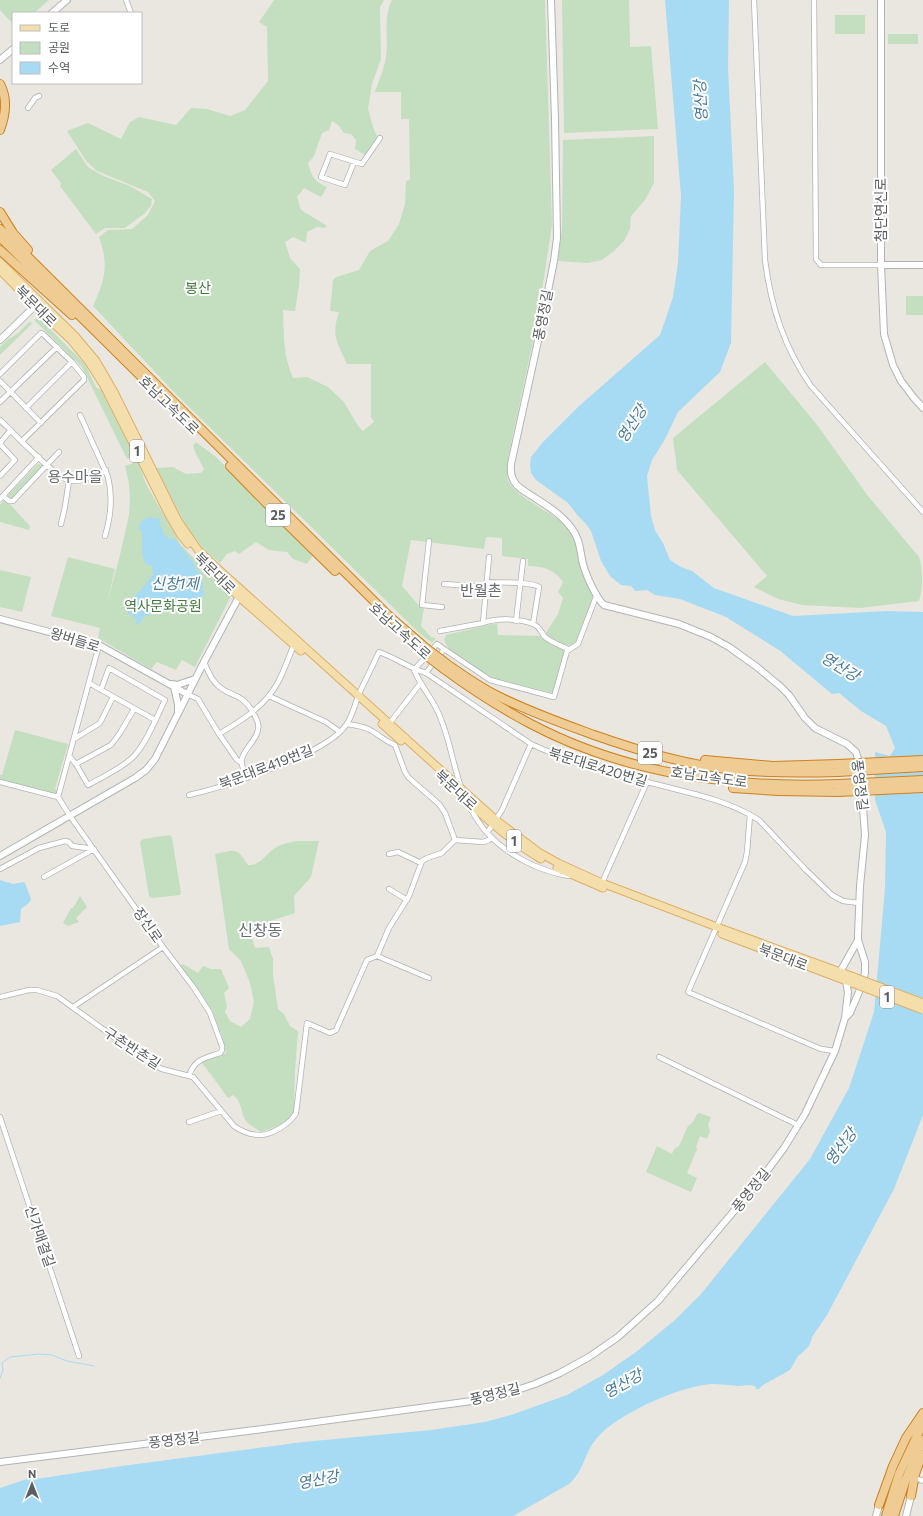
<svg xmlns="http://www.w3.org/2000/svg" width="923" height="1516" viewBox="0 0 923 1516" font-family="Commissioner,'Noto Sans KR',sans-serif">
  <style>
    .green { fill: #c3dfbf }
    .water { fill: #a7dbf3 }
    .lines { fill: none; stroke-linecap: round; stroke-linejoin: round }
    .stream { stroke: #a7dbf3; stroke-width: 1 }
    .street-casing { stroke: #b1b3b6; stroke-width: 6 }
    .secondary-casing { stroke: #b0b4b6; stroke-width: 8 }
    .primary-casing { stroke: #deae65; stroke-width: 9 }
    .highway-casing { stroke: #ce811c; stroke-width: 10 }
    .street { stroke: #fff; stroke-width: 4.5 }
    .secondary { stroke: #fff; stroke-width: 6 }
    .primary { stroke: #f4dfac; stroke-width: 7 }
    .highway { stroke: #eecc93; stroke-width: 8 }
    .primary-bridge-casing { stroke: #deae65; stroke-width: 9; stroke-linecap: butt }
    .highway-bridge-casing { stroke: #ce811c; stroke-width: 10; stroke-linecap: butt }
    .primary-bridge { stroke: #f4dfac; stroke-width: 7 }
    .highway-bridge { stroke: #eecc93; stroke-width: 8 }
    .labels { text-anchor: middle; stroke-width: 4; stroke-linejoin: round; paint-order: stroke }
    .shield { fill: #fff; stroke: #8b8e8f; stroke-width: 1 }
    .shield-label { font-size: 13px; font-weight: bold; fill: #595d5f }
    .street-label { font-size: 14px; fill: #595d5f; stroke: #fff }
    .park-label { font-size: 14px; fill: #427a3d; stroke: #fff }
    .water-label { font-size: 15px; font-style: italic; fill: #45799a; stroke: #fff }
    .neighbourhood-label { font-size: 15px; fill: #6a6e71; stroke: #fff }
    .quarter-label { font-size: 16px; fill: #6a6e71; stroke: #fff }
  </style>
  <rect width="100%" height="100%" fill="#eae7e0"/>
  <path class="green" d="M0,0h49l-15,13h-21v11l-13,-14z
    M274,0h110l-4,7 1,52 -9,25 -4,25 6,21 4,8 -13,17 -10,-6 1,-9 -5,-6 -7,-1 -6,-8 -6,-4 -3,9 -7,3 -8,23 -6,7c4,14 6,18 19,24l-6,10 -17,-9 -7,9 4,13 26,16 -3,2 -7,-1 -10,5 -1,11 -13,-6 -8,5 5,16 10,11 -1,17 -4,25 -12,-1c1,24 0,46 10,68l14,-1 21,10 16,15 14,24 5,5 11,-9 -3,-5v-53h-24c-10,-22 -16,-28 -8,-52l-9,-1 3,-31 3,-3 23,-7 11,-19 18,-10 11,-17 6,-20 1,-23 4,-1 -1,-61h-8v-27h-26c3,-10 8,-20 10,-30 5,-20 -3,-43 7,-62h153l7,225 -15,98 -29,134c0,8 -3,18 1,25 9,17 45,30 58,46 13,15 19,47 25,66v6l-14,41 -3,3 -9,2 -13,47 -62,-15 -41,-26 -6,-12 2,-5 51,-12 1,12 46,1 14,-22 5,-16 -5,-6 5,-10c-9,-13 -20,-16 -35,-16v-7l-26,-3v-18l-16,-1 -2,12 -73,-9 -9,46 18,21 4,1 -3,18 10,11 5,1 -4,5 -14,-11 -246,-242 -79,-84c12,-26 16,-41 6,-69l9,-7 24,-1 16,-14 7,-14 -7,-9 -51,-21 -10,-9 -20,-31 21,-8 33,16 9,-17 9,-5 37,8 15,-17 16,1 23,7 15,-6 23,-29 -1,-54 -8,-5z
    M562,0h67l1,47 21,-1 7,83 -94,4z
    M835,15h30v19h-30z
    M888,34h30v10h-30z
    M654,136v47l-9,17 -14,16 -1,13 -6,12 -10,10 -12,9 -15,3 -29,-2 4,-31 1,-90z
    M76,149l12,18 13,8 29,11 22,13 -1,7 -7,8 -19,14h-20l-9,6 -36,-48 1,-3 -10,-13z
    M906,296h17v19h-17z
    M34,319h6l45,45 11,23 5,3 33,65 -7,4 -45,-92 -48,-47z
    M29,322l4,1 -33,32v-8l8,-8 9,-5z
    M765,362l53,64 50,70 51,61c4,12 4,32 0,44l-59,7 -58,-3 -24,-6 -24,-12 13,-11 -90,-106 -4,-32z
    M196,442l20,15 97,98 -6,9 -14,-5 -6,-7 -18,-2 -13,-8 -17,12 -4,-3 -8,3 -7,9 -17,-14 -17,-23 -30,-58 17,-1 13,7 15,-1 3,-4 -8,-15 -3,-8z
    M136,462h2l8,22 35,61 50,51 -36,71 -13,-7 -6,10 -19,-8 -6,7 -53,-31 2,-10 -49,-12 17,-59 47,12 -9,38 14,-52 9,-40 1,-17 -1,-14 -4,-18z
    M38,464l4,1v3l-30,31h-3l-1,-4z
    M4,500l3,1 23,25 -1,4 -29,-8v-17z
    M0,570l31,7 -9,35 -22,-5z
    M15,730l53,14 -13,45 2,1 -1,5 -56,-16v-4h2z
    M170,835l2,3 9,55 -1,2 -28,3 -3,-2 -9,-54 3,-3z
    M296,841h23l-8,36 -17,19 1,17 -37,12 -7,9 4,14 14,-1 4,12v16l5,34 6,5 6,12 8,5 -3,40 -1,40 -3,6 -12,9 -18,6c-6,-4 -14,-8 -17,-14 -3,-9 -3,-17 -11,-23l-5,3 -22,-30 -5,-6 25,-9 -4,-17 -10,-26 -31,-44 2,-2 15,9 5,-7 8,3h10l8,19 -5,5 3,13 -2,6 5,9 11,6 9,-8 4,-17 -4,-19 -9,-22 -12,-12 -14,-95c21,-4 21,-8 33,11 13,0 17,-10 27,-17 5,-4 15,-5 21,-7z
    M80,896l7,11 -11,11 3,4 -11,4 -5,-3 8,-15h2z
    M699,1113l12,4 -3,8 2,6 -3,8 -7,-3 -4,11 1,2 -10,24 10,5 -6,14 -45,-20 11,-26 15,8 2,-5 5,-3 9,-20 5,-4 4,-8z"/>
  <path class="water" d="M665,0h64l-1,67 6,124 -3,152 -11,29 -42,40 -14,29 -12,19 -5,16 4,40 4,14 8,13 7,17 11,7 11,4 22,17 79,28 94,-5 36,1v503l-29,74 -67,126 -15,22v1l-3,8 -7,7 -4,3 -8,14 -27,15 -4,4h-3v-2c-6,-3 -11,-1 -18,-1 -9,-1 -18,-2 -27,-2 -31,2 -94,30 -114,54 -13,14 -12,32 -28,46l-56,32h-513v-28l27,-9h9l86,-13 181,-24 128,-12 54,-8 26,-7 56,-20 36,-20 33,-23 39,-32 26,-26 109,-135 39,-71 25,-76 11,-124 1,-56 -11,-32v-48l15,4 5,-8 -9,-22 -25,-15 -22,-18 -7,1 -53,-44 -53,-33 -46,-18 -25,-4 -8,-5 -12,1 -4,-5 -10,-1 -11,-9 -9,-15 -10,-30 -5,-7 -8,-8 -10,-13 -32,-23 -5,-7 -1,-8 1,-8 12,-15 36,-36 81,-71 13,-38 5,-34 3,-67z
    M150,517l7,2 1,-2 3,1 -2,4 6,14 6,3h4l19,24 2,7 6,4 1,17 2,2c-10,14 -16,17 -33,16 -3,0 -6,-1 -9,0 -7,3 -12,7 -19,7l-5,9 -3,-1 1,-5 -9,-6 -2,-8 2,-3 13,-12 12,-16 -1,-8 -7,-2 -3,-12v-20l-4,-3 3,-8z
    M0,880l13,4 10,-2 2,1 6,16 -2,4 -8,6 -1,13 -20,4z"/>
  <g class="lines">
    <path class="stream" d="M0,1378l3,-8 -1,-7 8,-6 29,-3 13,1 15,6 27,5"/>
    <defs>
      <path id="street" d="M126,0l5,13
        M754,0l11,260c6,47 19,87 46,126l112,126
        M814,0l2,259 5,6h60
        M28,108l7,-10 4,-2
        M354,162l-9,23 -24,-8 9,-23 32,10 18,-26
        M0,374l41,-41 2,1 29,28 12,15v3l-62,61
        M0,381l41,42
        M0,402l57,-55
        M26,408l46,-46
        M80,415l28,62c5,20 3,39 -3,59
        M0,420c13,12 56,59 71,61 13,1 24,-5 35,-11
        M0,443l11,-13
        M0,444l15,16 -15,16
        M3,496l6,5h4l46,-49
        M0,499l39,-42
        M61,524l4,-17 4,-27
        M429,541l-7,64 20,2
        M486,582c12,1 43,-1 53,5l-6,37
        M444,584l41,3
        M516,621l7,-60
        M483,623c14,-5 36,-5 50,1 9,4 8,9 12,13 6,5 16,9 23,12
        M440,631l43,-8 6,-66
        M444,649l46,31 64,17 13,-46 11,-7 19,-50
        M204,662c4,9 8,20 17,26 6,5 13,6 19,10 8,5 15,16 18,25 3,15 -14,24 -16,36 -2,6 3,13 5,18
        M426,673l18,-24 -7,-5 -23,26c6,14 16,26 23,40 12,24 15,52 24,77
        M89,683l66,37
        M187,694l11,5 21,35
        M269,696l57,26 14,10
        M347,724c8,1 18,2 25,7 10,6 11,9 23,14l10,27 4,6 30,26 6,9 10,27
        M389,724l31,-40
        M74,739l26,-16 13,-26
        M69,756l7,8 12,21c13,-7 38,-19 47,-30 13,-15 21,-37 30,-55l-56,-32 -8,22
        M242,763l-5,-3 -18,-26c22,-13 45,-27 58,-50 7,-12 11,-26 17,-39
        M76,764l35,-19 9,-12 14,-24
        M0,782l58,15 12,19 93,131 -90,60
        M189,795c35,-8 138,-41 157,-70 6,-8 9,-20 12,-29 7,-15 14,-29 21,-44 17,6 30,16 47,21l105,71c25,12 51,19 78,26 12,4 25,9 38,12 38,10 79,17 112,38l47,50 26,25 11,6 16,2
        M58,797l41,-152
        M467,803c6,10 13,23 21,31 21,22 51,37 81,42
        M750,815l-3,37 -2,10 -57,130 114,49 19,8 14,2
        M487,833l15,-23 29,-66
        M389,854l9,-2 23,11
        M0,869l39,-21 26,-7 4,1 3,4 22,3
        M44,877l50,-28
        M601,885l46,-103
        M389,889l18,11
        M163,947l31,41 16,25 12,33v4l-2,3c-15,5 -26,6 -31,23
        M377,956l52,22
        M0,997l29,-7h8l20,6 93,67 12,6 31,8 41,49c7,5 17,9 26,9 12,0 31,-12 36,-22l11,-90 23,10 6,-3 31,-70 10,-4 12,-28 20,-32 13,-35 5,-3 15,-5 13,-13 28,2 6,-2 2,-3
        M659,1057l139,68
        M0,1117l79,239
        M189,1122l32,-11
        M918,1479l5,2"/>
      <path id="secondary" d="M881,0v265l3,69 9,31 8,16 13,17 9,10
        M52,13l15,-13
        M0,60l13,-11
        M881,265h42
        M0,340l38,-37
        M0,619l99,26 88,49
        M172,684l5,1 18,-6
        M174,687l4,17v7
        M0,856l135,-78 11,-8 9,-11 49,-97 37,-69
        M840,972l18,-32
        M845,1018l3,-26 -2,-11
        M0,1462l263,-33 209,-28 33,-7 30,-10 25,-11 29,-16 29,-20 40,-36 103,-122 23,-31 21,-34 30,-63 10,-33 5,-5 9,-21 6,-19v-11l-7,-22v-5l2,-49 5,-51 -5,-69 -4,-14 -9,-8 -32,-16 -10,-10 -16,-23 -8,-8 -24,-20 -28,-20 -18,-10 -32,-13 -75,-19c-8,-7 -18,-30 -21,-41 -3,-11 -2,-22 -9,-32 -12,-20 -36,-31 -54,-44 -8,-6 -10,-15 -9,-24l27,-123 16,-80 3,-23 -2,-119 -4,-119
        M876,1516l3,-11
        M906,1516l5,-20"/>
      <path id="primary" d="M0,262l75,74 21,25 18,31 64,129 20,29 18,17 280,253 44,33 18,10 44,20 115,44 137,50
        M0,270l35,36 36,34 18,22 14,22 65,129 12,21 8,10
        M208,567l31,30 62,54
        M382,724l19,17
        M446,781c30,28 59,57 95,78
        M557,868l46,20
        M722,934l130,49"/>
      <path id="highway" d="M0,84c8,15 6,30 0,46
        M0,212l13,21 15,17
        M0,229l389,387 37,32
        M0,237l180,178
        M0,250l72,65
        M230,466l52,53 53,52
        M447,664c16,11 31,22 49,31 31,16 65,28 98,40 46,16 92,30 141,35 34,3 68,3 103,2
        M444,669c27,20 55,38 85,54 96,51 201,65 309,61
        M705,760l68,6 65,-2
        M733,788l45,3 60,1
        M911,1496l4,-22 7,-19
        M879,1505l14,-39 13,-28 17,-25
        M886,1516l13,-42 24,-51
        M894,1516l12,-37 17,-39"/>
    </defs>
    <use href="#street" class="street-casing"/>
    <use href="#secondary" class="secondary-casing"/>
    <use href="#primary" class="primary-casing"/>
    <use href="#highway" class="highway-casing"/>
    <use href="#street" class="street"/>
    <use href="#secondary" class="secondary"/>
    <use href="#primary" class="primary"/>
    <use href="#highway" class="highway"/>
    <defs>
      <path id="primary-bridge" d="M854,977l69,26
        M852,983l71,27"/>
      <path id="highway-bridge" d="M426,648l21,16
        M423,653l21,16
        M838,764l85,-4
        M838,772l85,-5
        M838,784l85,-4
        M838,792l85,-4"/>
    </defs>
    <use href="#primary-bridge" class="primary-bridge-casing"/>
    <use href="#highway-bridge" class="highway-bridge-casing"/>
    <use href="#primary-bridge" class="primary-bridge"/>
    <use href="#highway-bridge" class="highway-bridge"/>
  </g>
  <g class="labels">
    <g class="shield">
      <rect x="130" y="440" width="14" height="22" rx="3"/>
      <rect x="266" y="504" width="24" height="22" rx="3"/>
      <rect x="638" y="742" width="24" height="22" rx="3"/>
      <rect x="507" y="830" width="14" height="22" rx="3"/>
      <rect x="880" y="986" width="14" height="22" rx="3"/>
    </g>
    <g class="shield-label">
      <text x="137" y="456">1</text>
      <text x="278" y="520">25</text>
      <text x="650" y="758">25</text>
      <text x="514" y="846">1</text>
      <text x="887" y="1002">1</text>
    </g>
    <g class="street-label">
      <text transform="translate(881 210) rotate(-90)" y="5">첨단연신로</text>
      <text transform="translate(36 306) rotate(45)" y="5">북문대로</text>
      <text transform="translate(543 315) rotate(-79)" y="5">풍영정길</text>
      <text transform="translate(169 405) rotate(44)" y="5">호남고속도로</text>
      <text transform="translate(215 573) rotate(45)" y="5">북문대로</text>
      <text transform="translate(400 631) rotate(42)" y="5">호남고속도로</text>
      <text transform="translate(75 640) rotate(17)" y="5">왕버들로</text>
      <text transform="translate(266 767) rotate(-21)" y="5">북문대로419번길</text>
      <text transform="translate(598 767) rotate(17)" y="5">북문대로420번길</text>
      <text transform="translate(709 777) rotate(8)" y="5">호남고속도로</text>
      <text transform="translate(860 785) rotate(83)" y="5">풍영정길</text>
      <text transform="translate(456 790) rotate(43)" y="5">북문대로</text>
      <text transform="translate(148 925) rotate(55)" y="5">장신로</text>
      <text transform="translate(783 957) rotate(21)" y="5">북문대로</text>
      <text transform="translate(132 1048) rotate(33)" y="5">구촌반촌길</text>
      <text transform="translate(751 1190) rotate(-51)" y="5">풍영정길</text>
      <text transform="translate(40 1236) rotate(71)" y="5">신가매결길</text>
      <text transform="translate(495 1394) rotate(-14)" y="5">풍영정길</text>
      <text transform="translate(174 1440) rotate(-7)" y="5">풍영정길</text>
    </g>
    <g class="park-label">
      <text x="198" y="293">봉산</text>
      <text x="163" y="611">역사문화공원</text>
    </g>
    <g class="water-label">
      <text transform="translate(701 101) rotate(-93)" y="5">영산강</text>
      <text transform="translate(632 424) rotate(-57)" y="5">영산강</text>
      <text x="175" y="589">신창1제</text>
      <text transform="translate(840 667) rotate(31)" y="5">영산강</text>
      <text transform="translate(841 1147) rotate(-53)" y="5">영산강</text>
      <text transform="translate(623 1384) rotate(-29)" y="5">영산강</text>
      <text transform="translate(318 1480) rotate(-11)" y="5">영산강</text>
    </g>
    <g class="neighbourhood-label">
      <text x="75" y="482">용수마을</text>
      <text x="481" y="596">반월촌</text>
    </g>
    <g class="quarter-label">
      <text x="260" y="936">신창동</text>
    </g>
  </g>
  <rect x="12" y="12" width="130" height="72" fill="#ffffff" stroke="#bdbebf"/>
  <rect x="20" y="25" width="20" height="6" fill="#f4dfac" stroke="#bdbebf"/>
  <text x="48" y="32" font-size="12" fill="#595d5f">도로</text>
  <rect x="20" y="42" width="20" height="12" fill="#c3dfbf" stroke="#bdbebf"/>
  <text x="48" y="52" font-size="12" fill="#595d5f">공원</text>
  <rect x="20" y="62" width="20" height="12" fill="#a7dbf3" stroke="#bdbebf"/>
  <text x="48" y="72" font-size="12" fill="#595d5f">수역</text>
  <g transform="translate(32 1484)" stroke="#ffffff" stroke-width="3" paint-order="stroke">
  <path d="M0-3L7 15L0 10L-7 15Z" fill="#595d5f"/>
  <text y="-6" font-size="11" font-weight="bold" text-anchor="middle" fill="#595d5f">N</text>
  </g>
</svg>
